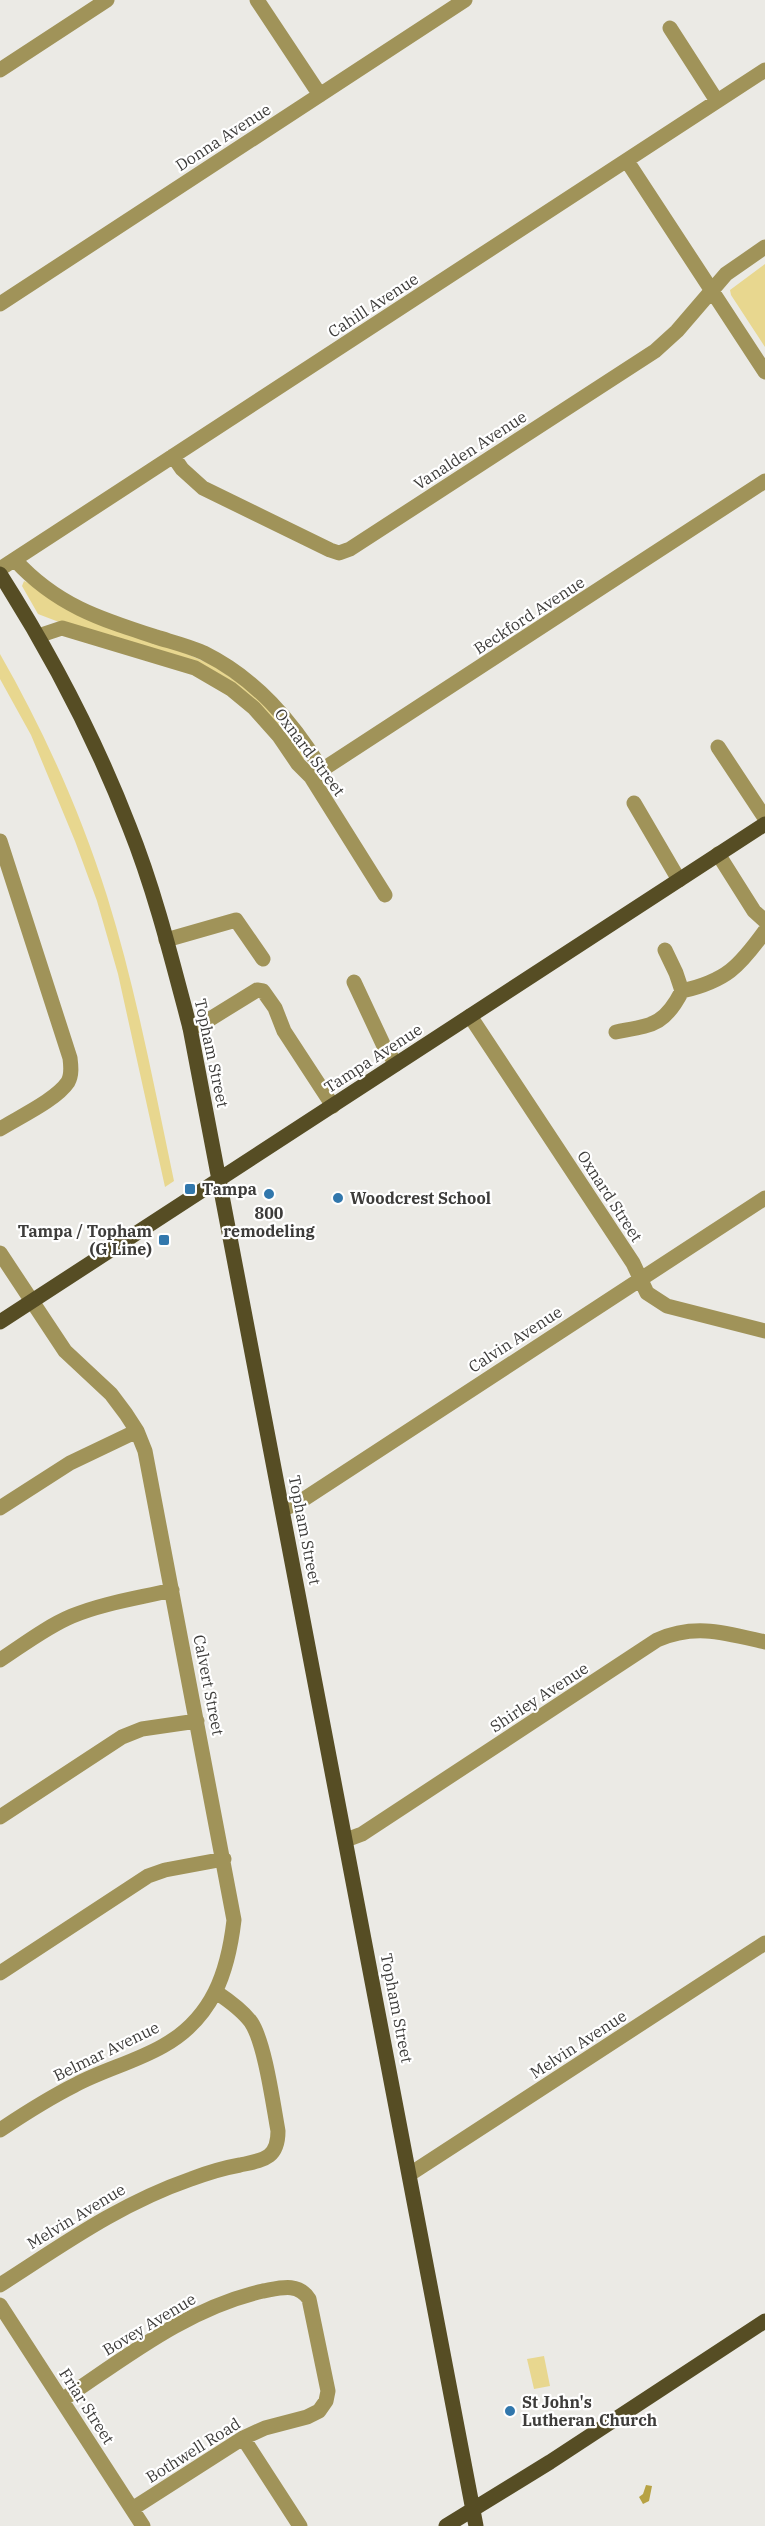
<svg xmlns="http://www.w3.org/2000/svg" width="765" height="2526" viewBox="0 0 765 2526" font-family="'IBM Plex Serif',serif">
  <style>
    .green { fill: #e8d78f }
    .water { fill: #b7a243 }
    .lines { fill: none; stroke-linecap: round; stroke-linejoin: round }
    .minor { stroke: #a09359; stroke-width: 15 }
    .major { stroke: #564d24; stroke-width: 15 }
    .poi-dot { fill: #3177ac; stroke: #fff; stroke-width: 2 }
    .labels { text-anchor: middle; stroke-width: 4.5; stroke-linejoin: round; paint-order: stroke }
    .street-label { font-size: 16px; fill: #3d3c3a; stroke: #fff }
    .poi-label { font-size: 16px; font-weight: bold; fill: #3d3c3a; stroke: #fff; text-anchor: start }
  </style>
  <rect width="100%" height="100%" fill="#ebeae5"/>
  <path class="green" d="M765,264v83l-34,-52 -1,-5z
    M24,581l188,84 45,30 49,61 -3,3 -64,-68 -201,-77 -16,-28z
    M0,654c44,77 80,157 107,242 29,93 47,190 67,285l-9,6 -47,-213 -21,-73 -22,-60 -44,-106 -31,-56z
    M544,2356l6,30 -16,3 -7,-30z"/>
  <path class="water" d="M646,2485l6,1 -3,15 -6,3 -4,-7 4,-3z"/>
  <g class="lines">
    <path class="minor" d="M257,0l63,95
      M670,28l47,73
      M0,70l107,-70
      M627,161l138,211
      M0,304l465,-304
      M173,456l9,13 21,19 127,62 9,3 11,-4 305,-198 22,-20 49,-57 39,-27
      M15,560c41,45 85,59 141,77 16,5 33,9 48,16 52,26 88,68 118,117
      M0,569l765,-499
      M38,636l24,-8 133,40 36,21 23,19 25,28 19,28 13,13 74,118
      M718,747l47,71
      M311,777l454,-296
      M634,803l45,77
      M0,841l70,217c1,8 2,17 -2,24 -12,18 -49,35 -68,47
      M718,854l36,57 11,10
      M166,940l70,-20 27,39
      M665,950l11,23 6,18
      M354,982l29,62 13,20
      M470,1016l163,247 14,30 20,13 98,25
      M190,1028l12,-4 55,-34 6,1 12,17 9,23 49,75
      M616,1032c36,-7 48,-6 66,-41 44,-10 57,-24 83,-60
      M0,1253l65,98 46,43 15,20 11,17 8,20 89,469c-6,52 -21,98 -71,126 -28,16 -60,24 -88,39 -26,13 -51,29 -75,45
      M0,1508l70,-45 67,-32
      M283,1509l15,-6 467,-305
      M0,1660c23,-15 46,-33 72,-44 31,-13 67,-18 100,-26
      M0,1817l122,-80 20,-8 55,-8
      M346,1840l16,-6 295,-194c38,-17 69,-7 108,2
      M0,1973l148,-97 17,-6 59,-11
      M410,2174l355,-231
      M0,2285c64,-41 119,-81 191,-106 16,-6 32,-11 49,-14 23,-5 38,-6 38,-34 -5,-27 -13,-88 -27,-109 -9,-12 -23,-22 -35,-30
      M0,2305l143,221
      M62,2400c63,-42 125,-92 201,-109 17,-3 35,-9 46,8l19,92 -2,10 -7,10 -12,6 -42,11 -22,10 -111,71
      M243,2438l57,88"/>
    <path class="major" d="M0,574c51,80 95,164 129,252 26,65 43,134 61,202l286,1498
      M0,1322l765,-498
      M446,2526l104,-64 215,-141"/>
  </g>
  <g class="poi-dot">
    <rect x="184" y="1183" width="12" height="12" rx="3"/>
    <circle cx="269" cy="1194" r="6"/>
    <circle cx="338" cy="1198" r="6"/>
    <rect x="158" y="1234" width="12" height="12" rx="3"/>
    <circle cx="510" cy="2411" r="6"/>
  </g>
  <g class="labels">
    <g class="street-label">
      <text transform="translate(223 137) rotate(-33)" y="6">Donna Avenue</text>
      <text transform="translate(373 305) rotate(-33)" y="6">Cahill Avenue</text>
      <text transform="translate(470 450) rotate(-33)" y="6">Vanalden Avenue</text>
      <text transform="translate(529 615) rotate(-33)" y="6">Beckford Avenue</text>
      <text transform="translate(310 752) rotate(53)" y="6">Oxnard Street</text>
      <text transform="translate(212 1053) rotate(78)" y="6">Topham Street</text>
      <text transform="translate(373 1058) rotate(-33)" y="6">Tampa Avenue</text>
      <text transform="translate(610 1196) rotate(57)" y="6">Oxnard Street</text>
      <text transform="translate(515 1339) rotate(-33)" y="6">Calvin Avenue</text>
      <text transform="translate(305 1530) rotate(79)" y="6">Topham Street</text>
      <text transform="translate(209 1685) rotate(79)" y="6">Calvert Street</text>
      <text transform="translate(539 1697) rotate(-33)" y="6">Shirley Avenue</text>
      <text transform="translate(397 2008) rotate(79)" y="6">Topham Street</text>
      <text transform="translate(578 2044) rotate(-33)" y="6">Melvin Avenue</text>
      <text transform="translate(106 2051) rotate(-26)" y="6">Belmar Avenue</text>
      <text transform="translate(76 2216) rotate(-31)" y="6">Melvin Avenue</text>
      <text transform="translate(149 2324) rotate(-31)" y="6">Bovey Avenue</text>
      <text transform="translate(87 2406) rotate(57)" y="6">Friar Street</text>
      <text transform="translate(193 2450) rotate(-32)" y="6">Bothwell Road</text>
    </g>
    <g class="poi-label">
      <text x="202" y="1195">Tampa</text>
      <text x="350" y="1204">Woodcrest School</text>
      <text x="269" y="1219" text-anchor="middle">800<tspan x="269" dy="18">remodeling</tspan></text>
      <text x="152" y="1237" text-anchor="end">Tampa / Topham<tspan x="152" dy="18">(G Line)</tspan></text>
      <text x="522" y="2408">St John's<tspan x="522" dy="18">Lutheran Church</tspan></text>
    </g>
  </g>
</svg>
